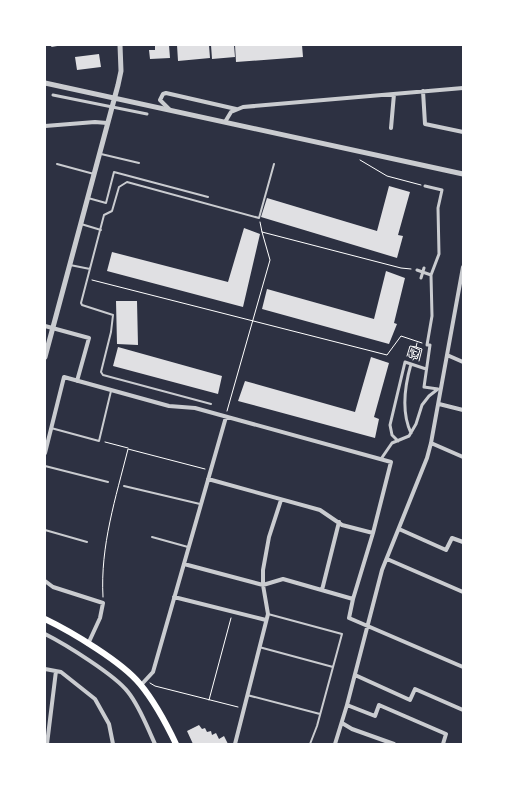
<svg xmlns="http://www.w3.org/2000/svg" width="508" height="789" viewBox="0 0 508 789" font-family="'Noto Serif',serif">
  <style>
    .building { fill: #e0e0e3 }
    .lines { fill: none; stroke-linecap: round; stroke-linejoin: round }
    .path { stroke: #fff; stroke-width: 1 }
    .service { stroke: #caccd0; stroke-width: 2 }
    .pedestrian { stroke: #caccd0; stroke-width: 3 }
    .minor { stroke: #caccd0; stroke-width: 4 }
    .tertiary { stroke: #caccd0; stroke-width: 5 }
    .primary { stroke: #fff; stroke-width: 6 }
  </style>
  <rect width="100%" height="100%" fill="#2d3142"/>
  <path class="building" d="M155,45h14l1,13 -20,1 -1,-9h6z
    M177,45h32l1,13 -32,3z
    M211,45h23l1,12 -23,2z
    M235,45h67l1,12 -67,5z
    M99,54l2,13 -24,3 -2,-13z
    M389,186l21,6 -12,43 5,1 -6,22 -136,-41 6,-19 110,33z
    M244,228l16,6 -17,73 -136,-36 5,-19 116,30z
    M386,271l19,7 -11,45 3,1 -8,20 -127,-35 5,-20 107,30z
    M116,301h21l1,44 -21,-1z
    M118,347l104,29 -4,18 -105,-28z
    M371,357l18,6 -15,54 5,2 -4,19 -137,-37 7,-20 110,31z
    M199,725l3,4 3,-1 2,4 4,-1 1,4 4,-2 3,6 5,-3 4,8h-35l-6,-13z"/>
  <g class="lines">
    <path class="path" d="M360,160l27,16 34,9
      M260,222l2,10 139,36 10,1
      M92,280l295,75 14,-19 21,7
      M417,343l-1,4 6,2 -3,12
      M413,347l7,3 -3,9 -3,-1 -1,2
      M410,352l2,-4
      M409,354v3l3,1v-8h2
      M415,355l-2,-1 1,-3 3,1
      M407,356l3,-10 6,1
      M412,356l4,1 2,-3
      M227,411l43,-151 -8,-28
      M105,442l23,6
      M103,597c-3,-51 13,-100 25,-148l77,20
      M150,683l5,3 83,21
      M209,700l22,-82"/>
    <path class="service" d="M52,46l5,-1
      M101,154l38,9
      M57,164l37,10
      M88,198l18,5 8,-31 94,25
      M81,224l20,6
      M70,265l20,4
      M211,404l-108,-29 -2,-3 10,-40 2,-17 -31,-10 -1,-2 23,-88 8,-4 7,-24 8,-5 132,36 15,-54
      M51,428l48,13 12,-50
      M45,466l63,16
      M124,486l76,18
      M45,530l42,12
      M152,537l36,10
      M268,614l74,20 -25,92 -7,18
      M259,647l74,20
      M247,695l73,19"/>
    <path class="pedestrian" d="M53,95l94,19
      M417,270l14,5
      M421,278l3,-10
      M411,433c-10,-21 -6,-48 0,-69
      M398,441l-6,-6 -2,-10 15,-63 21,7
      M381,459l11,-16 17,-7 7,-12 6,-19 7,-9 9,-7 -14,-2 6,-42h-3l5,-29 -1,-41 8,-21 -1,-46 4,-18 -17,-4"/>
    <path class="minor" d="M423,91l2,33 38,8
      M169,109l-9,-9 3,-6 3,-1 70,16
      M225,122l6,-10 12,-5 220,-19
      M45,126l50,-4 12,1
      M391,128l3,-34
      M45,326l44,12 -12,43
      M447,355l16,7
      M439,404l24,6
      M431,443l32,14
      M45,453l19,-76 105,29 26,2 196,54 -18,71 -31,-8 -22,-15 -112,-31
      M399,529l47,21 6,-12 11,4
      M387,559l76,33
      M184,564l79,21 20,-6 70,20 -4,19 114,49
      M45,581l8,6 50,16 -3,15 -12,26
      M322,590l17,-68
      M174,597l92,23
      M353,599l20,-66
      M45,634c20,10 70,41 83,58 12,15 19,35 27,52
      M45,669l16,3 34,27 14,25 4,20
      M355,675l55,25 5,-11 48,21
      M141,685l12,-13 73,-255
      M347,705l28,11 4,-11 67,29 -3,10
      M342,723l10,6 42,15
      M47,744l9,-73
      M235,744l33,-130 -5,-29v-15l6,-33 12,-37
      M335,744l12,-39 35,-135 45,-112 4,-15 32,-176"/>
    <path class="tertiary" d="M45,83l418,91
      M45,357l73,-272 3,-14 -1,-26"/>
    <path class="primary" d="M45,619c27,13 77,43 95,65 15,18 26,39 36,60"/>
  </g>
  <rect width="508" height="789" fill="none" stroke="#ffffff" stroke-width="92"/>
</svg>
